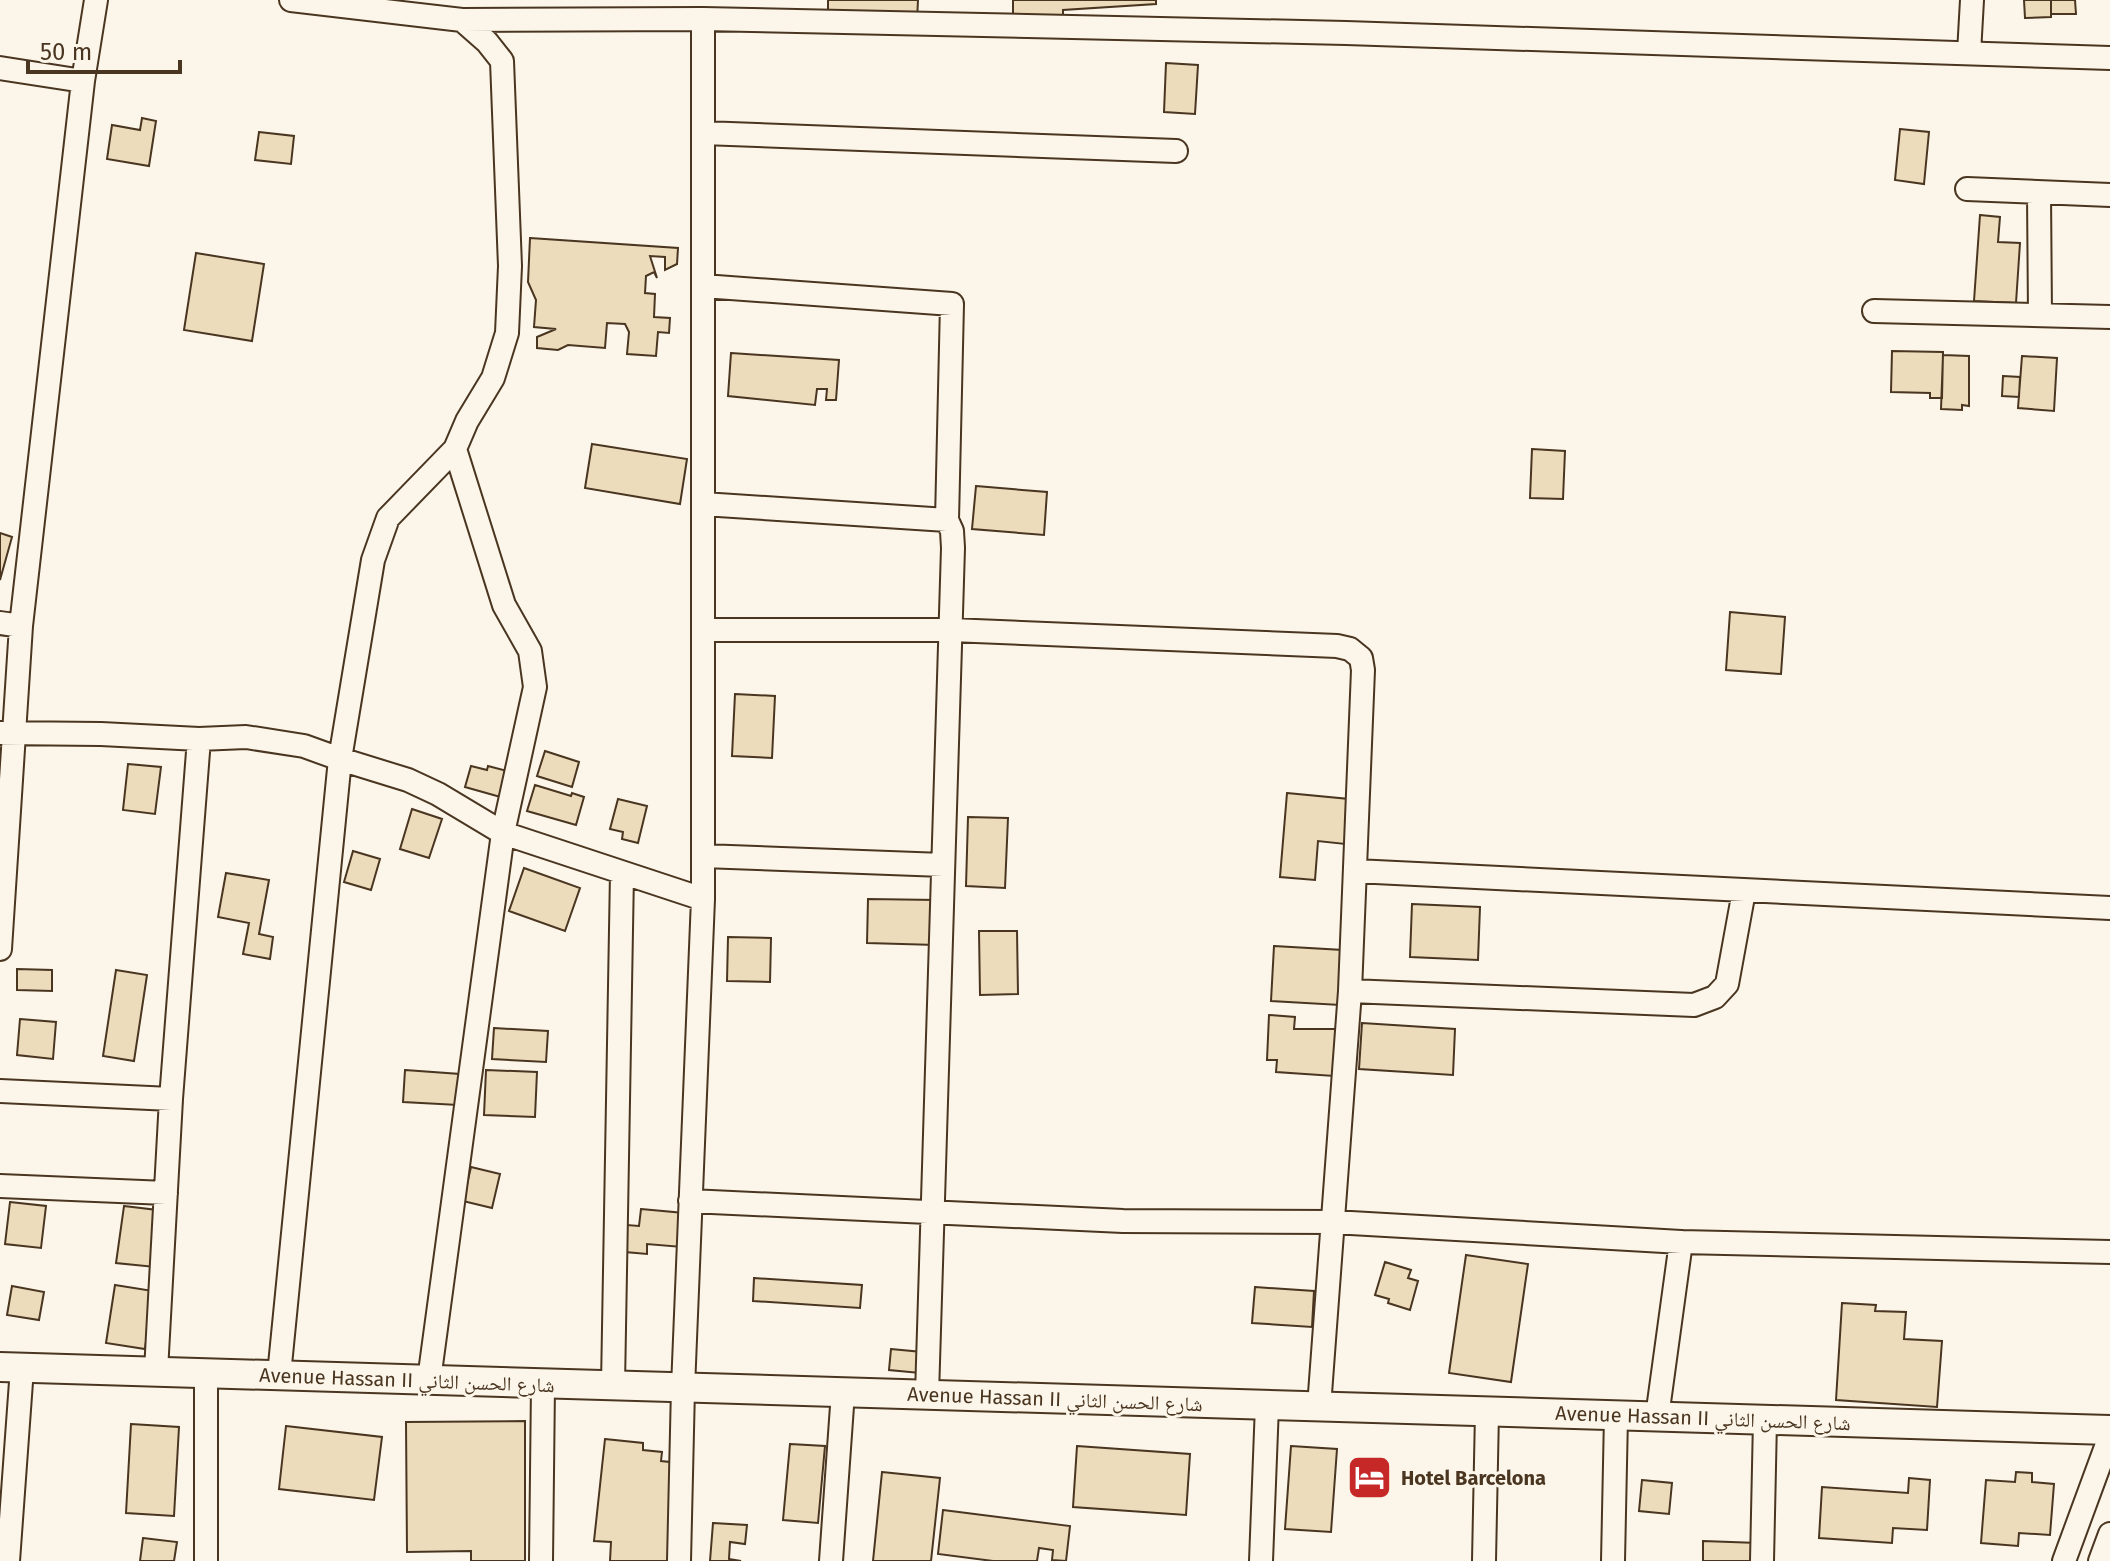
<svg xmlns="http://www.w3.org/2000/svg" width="2110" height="1561" viewBox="0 0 2110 1561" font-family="'Fira Sans','Noto Naskh Arabic',sans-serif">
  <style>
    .building { fill: #ecdcbc; stroke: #4a3520; stroke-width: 2 }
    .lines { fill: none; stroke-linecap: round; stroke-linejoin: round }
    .minor-casing { stroke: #4a3520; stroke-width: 26 }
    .major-casing { stroke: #4a3520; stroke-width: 32 }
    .minor { stroke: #fbf6e9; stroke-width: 22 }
    .major { stroke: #fbf6e9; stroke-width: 28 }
    .labels { text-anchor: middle; stroke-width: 6; stroke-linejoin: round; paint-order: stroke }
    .street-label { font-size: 20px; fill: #4a3520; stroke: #fbf6e9 }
    .poi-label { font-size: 20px; font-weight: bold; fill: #4a3520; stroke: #fbf6e9; text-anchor: start }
  </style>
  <rect width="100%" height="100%" fill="#fbf6e9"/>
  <path class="building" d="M828,0h90l-1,21 -89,-2z
    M1013,0h143v4l-93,6v6l-50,4z
    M2024,0h27v17l-26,1z
    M2051,0h24l1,14h-25z
    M1166,63l32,2 -3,49 -31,-2z
    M142,118l14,3 -7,45 -42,-7 5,-34 28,5z
    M1900,129l29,3 -5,52 -29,-4z
    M259,132l35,4 -3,28 -36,-4z
    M1980,215l20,2 -2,25 22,1 -4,60 -42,-2z
    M530,238l148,10 -1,16 -12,6v-13l-15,-1 7,22 -3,-6 -8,4 -1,17 10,1 -1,23 16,1 -1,15 -11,-1 -2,24 -29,-2 2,-22 -4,-8 -18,-1 -2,25 -37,-3 -10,5 -21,-2v-11l19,-8 -22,-2 2,-27 -8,-18z
    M196,253l68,11 -12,77 -68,-11z
    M1892,351l51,1 -1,46h-12v-5l-39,-1z
    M731,353l108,7 -3,40h-10l1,-11h-10l-2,16 -87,-9z
    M1943,355l26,1v50l-7,-1v5l-21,-1z
    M2022,356l35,2 -3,53 -36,-3z
    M2003,376l17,1 -1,20 -17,-1z
    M592,444l95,15 -7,45 -95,-16z
    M1532,449l33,2 -2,48 -33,-1z
    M976,486l71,6 -3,43 -72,-6z
    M0,533l12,4 -12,43z
    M1730,612l55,5 -4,57 -55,-4z
    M735,694l40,2 -3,62 -40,-2z
    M545,751l34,11 -7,25 -35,-11z
    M128,764l33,3 -6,47 -32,-4z
    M471,766l16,4 1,-4 23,6 -7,26 -39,-11z
    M535,785l36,11 1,-3 12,4 -8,28 -49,-14z
    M1287,793l62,6 -4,45 -27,-3 -3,39 -35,-3z
    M618,799l29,7 -9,37 -16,-4 1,-7 -13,-3z
    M412,809l30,10 -13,39 -29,-9z
    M968,817l40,1 -3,70 -39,-2z
    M353,851l27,8 -9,31 -27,-8z
    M524,868l56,20 -15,43 -56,-20z
    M226,873l43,7 -10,54 14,3 -3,22 -27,-5 6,-31 -31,-6z
    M868,899l69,1 -1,45 -69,-2z
    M1412,904l68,3 -2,53 -68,-3z
    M979,931h38l1,63 -38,1z
    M728,937l43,1 -1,44 -43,-1z
    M1274,946l69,4 -3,55 -69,-4z
    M17,969l35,1v21l-35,-1z
    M116,970l31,5 -13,86 -31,-5z
    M1269,1015l26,2 -1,12h43l-3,47 -58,-4 1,-12h-10z
    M20,1019l36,3 -3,37 -36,-4z
    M1362,1023l93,6 -2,46 -94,-6z
    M494,1028l54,3 -2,31 -54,-3z
    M405,1070l55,4 -2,31 -55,-3z
    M486,1070l51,2 -2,45 -51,-2z
    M471,1167l29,7 -8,34 -29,-7z
    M10,1202l36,4 -5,42 -36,-4z
    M124,1206l33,4 -2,57 -39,-4z
    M641,1209l43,4 -2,34 -35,-3v10l-22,-2 2,-27 12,1z
    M1466,1255l62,9 -17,118 -62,-9z
    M1385,1262l26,8 -3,8 10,3 -8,29 -22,-7 1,-4 -14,-4z
    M754,1278l108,7 -2,23 -107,-7z
    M115,1285l38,6 -8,58 -39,-6z
    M12,1286l32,6 -5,28 -32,-5z
    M1255,1287l59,4 -2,36 -60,-4z
    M1842,1303l34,2 -1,6 31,1 -2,27 38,2 -5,66 -101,-7z
    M891,1349l31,3 -2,21 -31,-3z
    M525,1421v140h-54v-10l-64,1 -1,-130z
    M131,1424l48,3 -5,89 -48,-3z
    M286,1426l96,11 -8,63 -95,-11z
    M605,1439l38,4v7l19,2 -1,9 19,2 -10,98h-60l1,-19 -17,-1z
    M790,1444l35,2 -7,77 -35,-3z
    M1077,1446l113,8 -4,61 -113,-8z
    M1291,1446l46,3 -6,83 -46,-3z
    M882,1472l58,6 -9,83h-58z
    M2016,1472l16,1v9l22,2 -4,51 -31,-2 -1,13 -37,-3 5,-63 29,2z
    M1909,1478l21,2 -3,50 -34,-2 -1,15 -73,-5 3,-51 86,6z
    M1642,1480l30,3 -3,31 -30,-3z
    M943,1510l127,16 -4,35 -14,-1 1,-10 -14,-2 -2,13h-44l-55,-7z
    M713,1523l34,2 -2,19 -15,-2 -1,17 12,2h-31z
    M143,1538l34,4 -3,19h-34z
    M1703,1541l55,2v18h-55z"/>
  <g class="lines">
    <defs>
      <path id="minor" d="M291,0l171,20 241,-1 643,14 764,25
        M1969,53l3,-53
        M0,68l83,13 -62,545 -21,323
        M83,81l13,-81
        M703,133l473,18
        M1967,189l143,6
        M2039,194l1,121
        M703,286l249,18 -5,216 5,11 1,17 -26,847
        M1874,311l236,6
        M703,504l244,16
        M0,623l21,3
        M703,630h248l386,16 13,3 11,9 2,12 -13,321 -31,416
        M0,733l101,1 98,5 47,-2 58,9 36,13 33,-199 15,-42 67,-69 12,-28 26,-43 14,-45 3,-67 -8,-205 -15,-19 -25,-22
        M703,856l240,9
        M1355,871l755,37
        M1350,991l344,14 21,-8 12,-13 17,-93
        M0,1091l171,8
        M0,1186l166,7
        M690,1201l433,20 210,1 348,20 429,10
        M156,1371l15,-272 28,-360
        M279,1375l61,-616 68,21 30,14 65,39 200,66
        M429,1380l74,-547 32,-146 -5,-36 -26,-46 -49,-156
        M613,1385l9,-512
        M1657,1417l24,-175
        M8,1561l14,-193
        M206,1561v-188
        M541,1561l2,-176
        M679,1561l4,-173 20,-489v-880
        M831,1561l12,-169
        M1261,1561l6,-156
        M1484,1561l3,-149
        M1613,1561l3,-145
        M1762,1561l3,-141
        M2064,1561l46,-125
        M2100,1561l10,-27"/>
      <path id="major" d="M0,1367l2110,63"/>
    </defs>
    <use href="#minor" class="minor-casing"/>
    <use href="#major" class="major-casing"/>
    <use href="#minor" class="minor"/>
    <use href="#major" class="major"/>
  </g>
  <defs>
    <symbol id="hotel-square" viewBox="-11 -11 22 22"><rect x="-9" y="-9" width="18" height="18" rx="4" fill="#c62828" stroke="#fbf6e9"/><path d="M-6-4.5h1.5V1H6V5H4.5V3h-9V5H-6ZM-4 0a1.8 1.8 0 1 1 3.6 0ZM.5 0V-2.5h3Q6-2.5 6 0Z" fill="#fff"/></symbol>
  </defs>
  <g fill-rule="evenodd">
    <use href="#hotel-square" x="1344" y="1452" width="51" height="51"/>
  </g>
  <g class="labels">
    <g class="street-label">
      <text transform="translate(407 1380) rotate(2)" y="7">Avenue Hassan II شارع الحسن الثاني</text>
      <text transform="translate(1055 1399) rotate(2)" y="7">Avenue Hassan II شارع الحسن الثاني</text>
      <text transform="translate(1703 1418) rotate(2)" y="7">Avenue Hassan II شارع الحسن الثاني</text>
    </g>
    <g class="poi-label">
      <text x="1401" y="1485">Hotel Barcelona</text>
    </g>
  </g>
  <path d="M28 60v12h152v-12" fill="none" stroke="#4a3520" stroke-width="4"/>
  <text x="40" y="60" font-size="24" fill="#4a3520" stroke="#fbf6e9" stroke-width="6" paint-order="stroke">50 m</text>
</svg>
